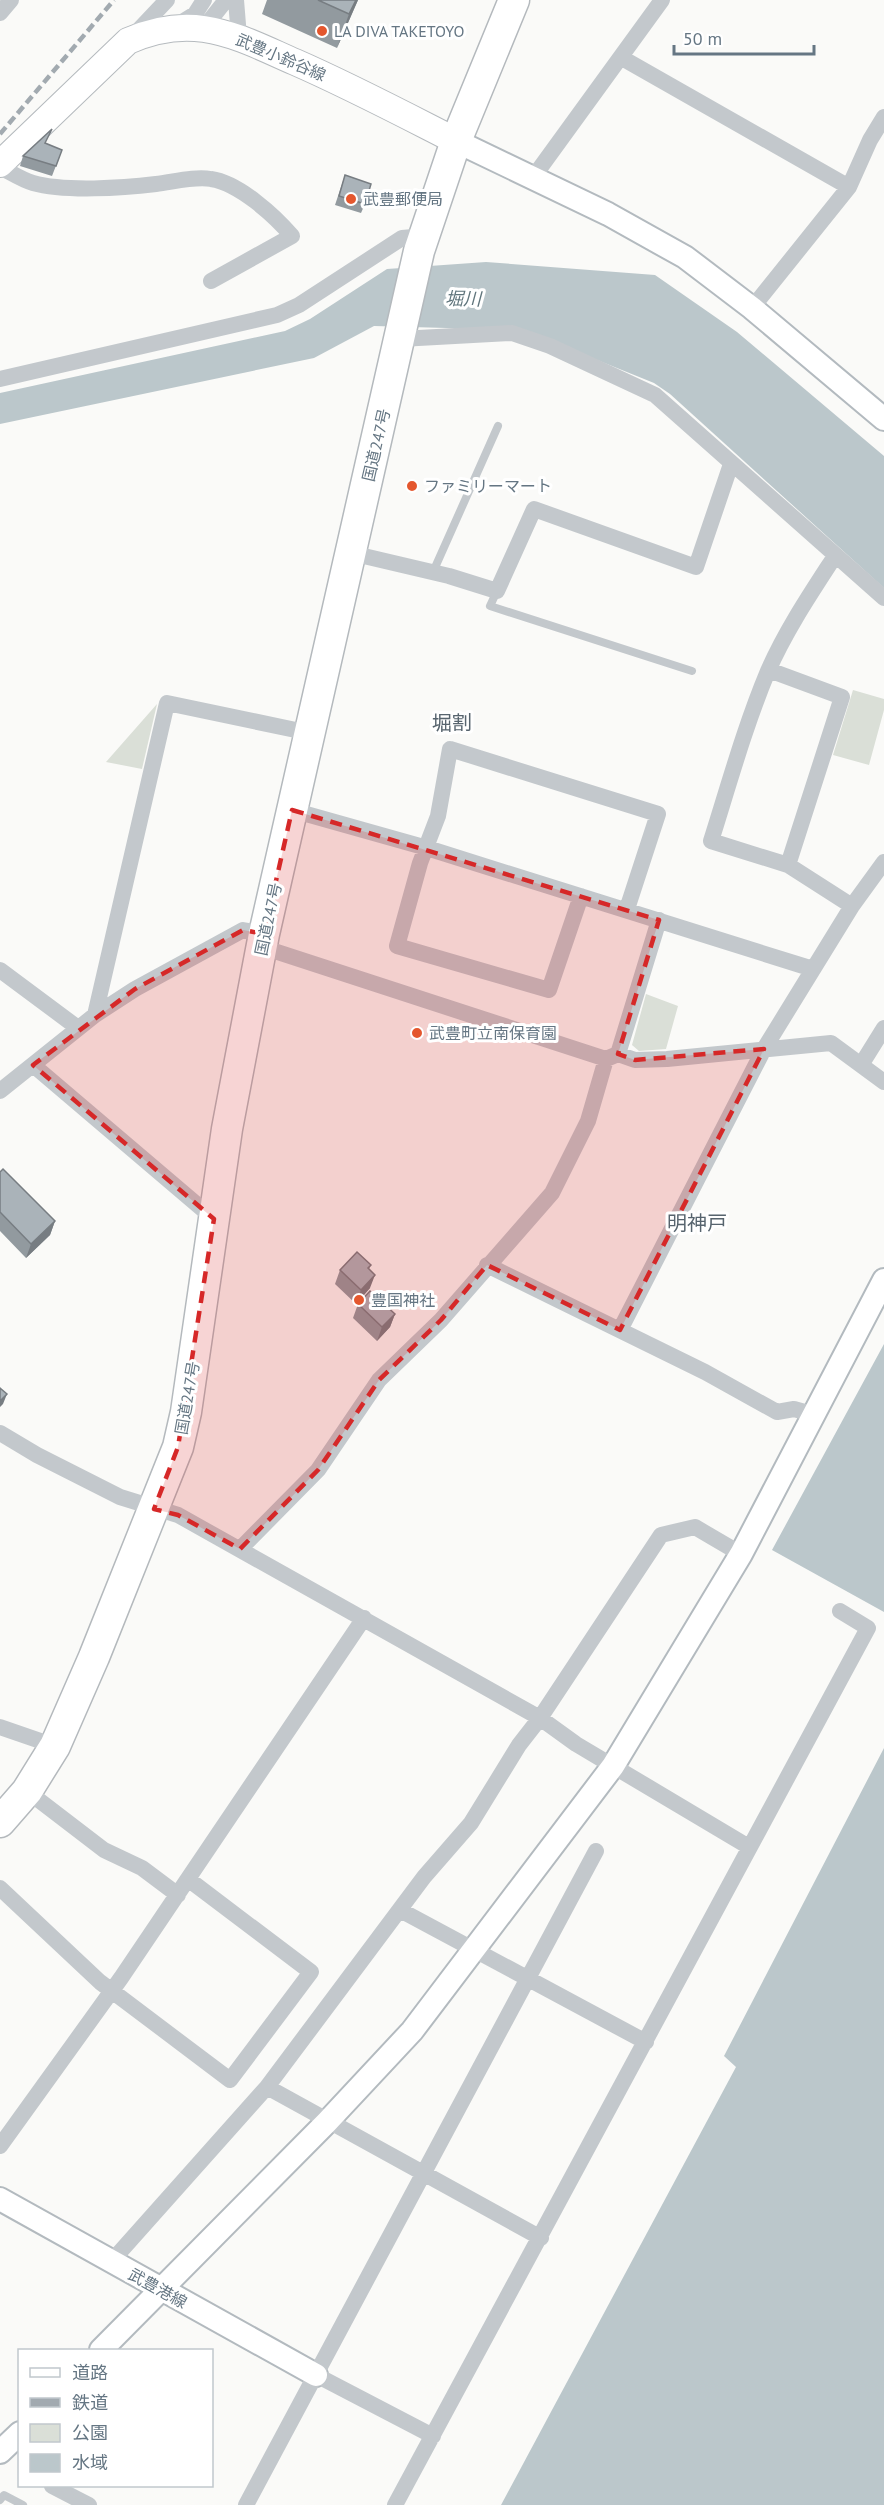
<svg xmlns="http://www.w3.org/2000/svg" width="884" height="2505" viewBox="0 0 884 2505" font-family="'PT Sans','Noto Sans JP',sans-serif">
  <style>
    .green { fill: #dadfd7 }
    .water { fill: #bbc7cb }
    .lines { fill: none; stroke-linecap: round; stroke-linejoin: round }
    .secondary-casing { stroke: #b3babf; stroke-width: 26 }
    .primary-casing { stroke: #b5babe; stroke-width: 28 }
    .highway-casing { stroke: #b4b9bd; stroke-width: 33 }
    .lane { stroke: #c3c8cc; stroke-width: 8 }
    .street { stroke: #c3c8cc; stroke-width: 16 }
    .secondary { stroke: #fff; stroke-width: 22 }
    .primary { stroke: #fff; stroke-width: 26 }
    .highway { stroke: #fff; stroke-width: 30 }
    .rail { stroke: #a2aab0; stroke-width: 4.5; stroke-dasharray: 9 4.5; stroke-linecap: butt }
    .wall { fill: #929a9f }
    .shaded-wall { fill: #777d82 }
    .building { fill: #aab3b9; stroke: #777d82; stroke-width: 1.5 }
    .marked { fill: #d62828; fill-opacity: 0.2; stroke: #d62828; stroke-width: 4.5; stroke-dasharray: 12 8; stroke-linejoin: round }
    .poi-dot { fill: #e4572e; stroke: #fff; stroke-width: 2 }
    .labels { text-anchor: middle; stroke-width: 6; stroke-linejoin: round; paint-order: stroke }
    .poi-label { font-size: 16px; fill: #657683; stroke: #fff; text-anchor: start }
    .street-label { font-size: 16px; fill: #657683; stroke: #fff }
    .water-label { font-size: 18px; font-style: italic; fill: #60757c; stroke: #fff }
    .quarter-label { font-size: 20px; fill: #57646e; stroke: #fff }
  </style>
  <rect width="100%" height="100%" fill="#fafaf8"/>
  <path class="green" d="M853,690l31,9v11l-15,55 -36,-10z
    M157,704l-15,65 -36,-7z
    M646,994l32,12 -12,43 -27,2 -7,-6z"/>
  <path class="water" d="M486,262l169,13 82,57 147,124v132l-214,-194 -16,-11 -131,-53 -149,-4 -60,32 -314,66v-31l285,-62 25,-12 77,-50z
    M884,1344v268l-112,-62z
    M884,1748v757h-383l235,-438 -12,-11z"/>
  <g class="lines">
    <defs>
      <path id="secondary" d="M456,141l152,73 77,43 67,51 132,111
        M0,2199l316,176
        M101,2350l226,-228 85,-91 201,-265 128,-212 143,-274
        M0,2452l20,-19"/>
      <path id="primary" d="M0,164l128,-123c25,-11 49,-16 76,-12 33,5 61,20 91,33 55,24 108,52 161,79"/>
      <path id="highway" d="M0,1822l27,-31 28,-45 39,-89 84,-210 8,-35 41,-283 37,-195 155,-683 37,-110 58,-141"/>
    </defs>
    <use href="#secondary" class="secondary-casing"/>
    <use href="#primary" class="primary-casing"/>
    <use href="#highway" class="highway-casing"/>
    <path class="lane" d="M433,572l65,-146
      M497,591l-7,15 202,65
      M0,2500l4,-5 19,10"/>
    <path class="street" d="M236,0l3,37
      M0,13l11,-13
      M174,27l21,-13 9,-14
      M203,29l23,-29
      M133,36l34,-36
      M622,58l227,129
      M0,167c10,5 22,13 33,16 32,9 90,5 123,1 17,-2 39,-8 55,-5 28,4 64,37 81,57l-81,45
      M532,179l130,-179
      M752,308l97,-121 21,-47 14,-23
      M400,339l112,-6 38,13 105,49 229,203
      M0,379l277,-64 22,-10 103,-67 22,-2
      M351,553l98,23 48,15 37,-82 162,58 35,-103
      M835,556c-24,37 -49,74 -67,115 -23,55 -39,113 -57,170l77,24 64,41
      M769,670l73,27 -54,168
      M292,810l135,38 386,121
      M581,896l-32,94 -152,-44 23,-83 18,-47 12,-67 208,65 -31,95
      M262,947l344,112 12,-5 17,6 32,-1 164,-16 53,39
      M0,970l78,58
      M95,1015l72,-312 143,30
      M618,1054l41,-134
      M33,1065l181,154
      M861,1065l23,-37
      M0,1091l95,-76 40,-26 108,-59 21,4
      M487,1265l218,107 72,40 17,-3 18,5
      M620,1330l144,-281 88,-143 32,-44
      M0,1433l37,22 83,42 58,18 362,203 36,26 173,103
      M240,1549l78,-79 61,-90 62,-60 111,-127 36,-72 18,-62
      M0,1727l55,19
      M27,1791l77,59 38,18 36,27
      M0,1888l100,94 130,98 81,-108 -123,-93
      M400,1910l246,132
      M267,2087l274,151
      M0,2146l121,-168 243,-360
      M111,2262l156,-175 157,-210 47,-54 48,-78 21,-27 121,-183 34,-8 46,27
      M316,2375l117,61
      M52,2486l37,19
      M246,2505l350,-654
      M395,2505l473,-877 -28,-17"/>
    <use href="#secondary" class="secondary"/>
    <use href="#primary" class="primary"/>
    <use href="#highway" class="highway"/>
    <path class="rail" d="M0,134l114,-134"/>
  </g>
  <path class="wall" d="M267,0h91l-21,48 -75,-34z
    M46,144l16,6 -10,26 -32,-10 3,-10z
    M345,175l20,29 -4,9 -26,-8z
    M0,1172l55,49 -5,14 -24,23 -26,-27z
    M371,1265l-2,4 1,19 -14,16 -21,-20 5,-14z
    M358,1304l37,10 -5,13 -13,14 -24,-23z"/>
  <path class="shaded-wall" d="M356,0h2l-4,9 -17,39 12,-34z
    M55,1221l-5,14 -24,23 5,-14z
    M375,1275l-5,13 -14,16 5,-14z
    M395,1314l-5,13 -13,14 5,-14z
    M7,1394l-4,10 -3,3v-6z"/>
  <path class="building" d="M318,0h38l-7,14z
    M52,129l-7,14 17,7 -6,16 -33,-10z
    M345,175l26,9 -6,20 -26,-8z
    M3,1169l52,52 -24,23 -31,-32v-40z
    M357,1252l14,13 -3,3 7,7 -14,15 -21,-20z
    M370,1291l25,23 -13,13 -24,-23z
    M0,1388l7,6 -7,7z"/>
  <path class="marked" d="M292,810l367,110 -41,134 17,6 129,-11 -144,281 -133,-65 -46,55 -62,60 -61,90 -78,79 -62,-34 -24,-6 24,-62 36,-228 -181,-154 102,-76 108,-59 21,4z"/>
  <g class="poi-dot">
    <circle cx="322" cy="31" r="6"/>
    <circle cx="351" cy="199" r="6"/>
    <circle cx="412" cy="486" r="6"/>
    <circle cx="417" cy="1033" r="6"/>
    <circle cx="359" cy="1300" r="6"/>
  </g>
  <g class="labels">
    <g class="poi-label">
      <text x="334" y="37">LA DIVA TAKETOYO</text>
      <text x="363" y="205">武豊郵便局</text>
      <text x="424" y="492">ファミリーマート</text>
      <text x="429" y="1039">武豊町立南保育園</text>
      <text x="371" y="1306">豊国神社</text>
    </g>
    <g class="street-label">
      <text transform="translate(281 57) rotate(23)" y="6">武豊小鈴谷線</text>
      <text transform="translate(376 445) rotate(-77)" y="6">国道247号</text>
      <text transform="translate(268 919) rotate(-78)" y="6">国道247号</text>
      <text transform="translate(187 1398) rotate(-80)" y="6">国道247号</text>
      <text transform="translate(158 2288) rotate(29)" y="6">武豊港線</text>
    </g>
    <g class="water-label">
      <text transform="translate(463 299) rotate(1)" y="6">堀川</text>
    </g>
    <g class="quarter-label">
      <text x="452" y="730">堀割</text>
      <text x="697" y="1230">明神戸</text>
    </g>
  </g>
  <rect x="18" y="2349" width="195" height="138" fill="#ffffff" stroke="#c1c8cd" stroke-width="1.5"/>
  <rect x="30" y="2368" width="30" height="9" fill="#ffffff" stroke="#c1c8cd" stroke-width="1.5"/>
  <text x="72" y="2379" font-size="18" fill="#657683">道路</text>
  <rect x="30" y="2398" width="30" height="9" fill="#a2aab0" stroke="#c1c8cd" stroke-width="1.5"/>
  <text x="72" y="2409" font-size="18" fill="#657683">鉄道</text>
  <rect x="30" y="2424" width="30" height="18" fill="#dadfd7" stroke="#c1c8cd" stroke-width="1.5"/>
  <text x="72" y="2439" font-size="18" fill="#657683">公園</text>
  <rect x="30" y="2454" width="30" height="18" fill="#bbc7cb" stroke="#c1c8cd" stroke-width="1.5"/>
  <text x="72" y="2469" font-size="18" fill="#657683">水域</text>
  <path d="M674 45v9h140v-9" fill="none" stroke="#657683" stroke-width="3"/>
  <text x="683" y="45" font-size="18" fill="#657683" stroke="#ffffff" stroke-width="4.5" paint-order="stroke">50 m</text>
</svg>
